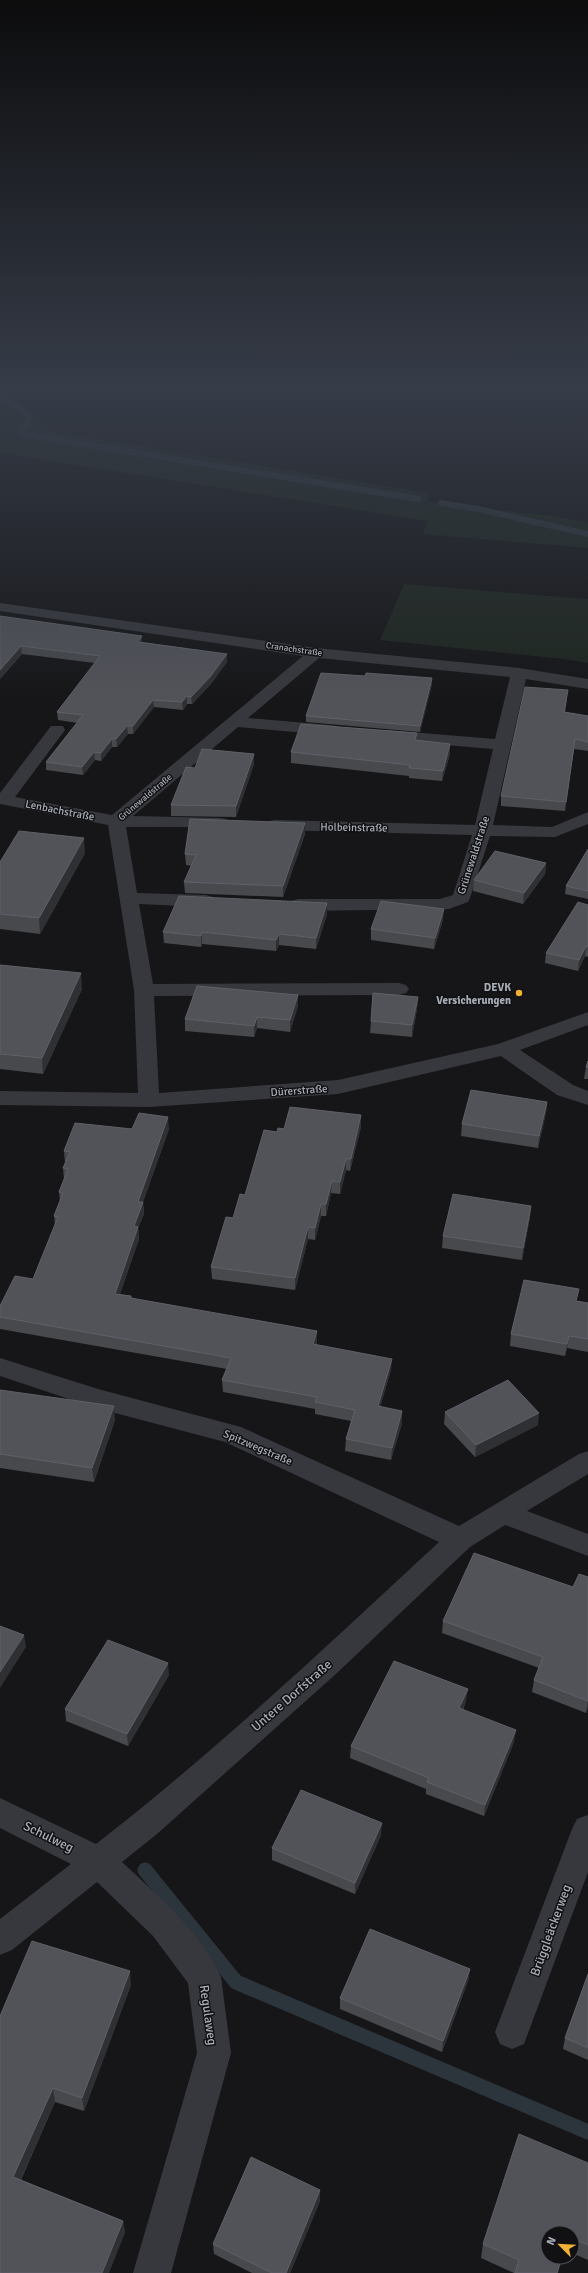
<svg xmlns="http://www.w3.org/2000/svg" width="588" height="2273" viewBox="0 0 588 2273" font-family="Signika,sans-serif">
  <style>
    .green { fill: #1e261f }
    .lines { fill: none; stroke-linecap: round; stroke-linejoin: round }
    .stream-far1 { stroke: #2c353c; stroke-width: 6 }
    .stream { stroke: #2c353c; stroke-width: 15 }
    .minor { fill: #37383d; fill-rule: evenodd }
    .wall { fill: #47494d }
    .shaded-wall { fill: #2f3033 }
    .building { fill: #525359; stroke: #5f6168 }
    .poi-dot { fill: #f2b134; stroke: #111113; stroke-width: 1.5 }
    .labels { text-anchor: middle; stroke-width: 3; stroke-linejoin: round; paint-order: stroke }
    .far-street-label { font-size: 9px; fill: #a8adb8; stroke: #111113 }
    .street-label { font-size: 11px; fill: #a8adb8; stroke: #111113 }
    .poi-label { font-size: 11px; font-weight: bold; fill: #a8adb8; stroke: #111113; text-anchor: end }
    .near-street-label { font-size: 13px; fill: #a8adb8; stroke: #111113 }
  </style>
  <rect width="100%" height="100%" fill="#161618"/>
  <path class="green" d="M0,395l14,2 40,35 376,61 -3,9 126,14 35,7v25l-165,-14 5,-13 -428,-68z
    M404,584l184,15v64l-25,-4 -183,-19z"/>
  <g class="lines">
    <path class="stream-far1" d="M0,387l4,-3
      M0,395l30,21 -9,18 397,65
      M441,503l37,6 110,25"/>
    <path class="stream" d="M145,1870l91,112 352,150"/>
    <path class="minor" d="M0,603l316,45 203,20 69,11v10l-62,-10 -33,146 59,2 36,-15v12l-33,13 -65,-1 -20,62 -2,4 -19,7 -151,2 -7,-2 -2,-4 2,-4 7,-2h142l13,-4 19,-60 -197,-5 -6,-1 -3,-4 3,-4 6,-1 200,5 18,-76 -107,-9 -6,-1 -2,-4 2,-4 6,-1 109,9 15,-62 -191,-19 -71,60 82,7 6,1 2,4 -2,4 -6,1 -92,-8 -105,89 87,2 6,1 3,4 -3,4h-100l11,66 69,2 7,2 2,4 -2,4 -7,2 -67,-3 14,80 246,-1 7,2 3,4 -3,4 -7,2 -245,1 5,97 179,-13 160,-36 90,-32v13l-68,25 53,35 15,6v14l-31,-10 -56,-39 -163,38 -189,13 -149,-2v-14l138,2 -4,-103 -26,-165 -108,-21v-11l51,-67h12l2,4 -50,67 97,18 191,-159 -303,-45z
      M0,1358l98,31 143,38 218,99 120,-72 9,-3v23l-61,37 61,23v22l-83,-31 -35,22 -133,126 -180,161 -35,28c34,32 80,71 99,115l10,76 -60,220h-38l64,-220 -9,-70 -35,-47 -56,-54 -85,68 -12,5v-36l71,-55 -71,-36v-30l96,46c120,-93 232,-199 343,-302l-214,-100 -129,-34 -96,-32z
      M588,1815v57l-64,172 -12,5 -12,-5 -5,-12 77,-203 5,-10z"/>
  </g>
  <path class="wall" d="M0,616l142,26 85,12v8l-17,23 -18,19h-5l-4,6 -29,-3 -21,27h-5l-11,13h-5l-11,14 -6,-1 -12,15 -37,-5v-8l32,-39 -20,-3 -1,-8 38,-49 -73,-9 -22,25z
    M365,676l67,2v6l-12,48 -114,-10v-6z
    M567,699l-2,13 23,4v35l-14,-2 -9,62 -64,-5v-10z
    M417,741l33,13 -8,27 -33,-3v-2l-118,-13v-11z
    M254,754v10l-18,53 -65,-1v-11l24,-37z
    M305,834l-22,63 -98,-4 -1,-11 8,-16 -6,-1 -1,-11z
    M588,849v50l-23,-5 1,-8z
    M85,853l-45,81 -40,-5v-67z
    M546,863l-1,11 -22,30 -50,-13 1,-11z
    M588,905v52l-3,-1 -7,15 -33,-8 1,-10z
    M327,914l-11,35 -37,-4 -3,6 -74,-7 -1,3 -37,-4 -1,-11z
    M443,920l-9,29 -63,-9v-11z
    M0,965l82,24 -39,85 -43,-5z
    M418,997l-1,12 -5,28 -42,-4 1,-12z
    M298,1006l-8,26 -33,-4 -3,9 -69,-6v-12z
    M588,1061v18h-4l2,-12z
    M547,1102l-1,11 -8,35 -77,-12 1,-12z
    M361,1127l-11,44 -4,-1 -6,24 -9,-1 -5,23h-5l-6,24 -7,-1 -13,51 -83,-11 -1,-12 34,-72 32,-63 7,-3z
    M132,1129h37l-26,73 1,12 -6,14 1,11 -19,55 11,2v2l186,45v2l74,25 -11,37 22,4v12l-11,37 -46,-9 1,-12 5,-18 -36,-7v-5l-92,-17 -1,-12 5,-11 -227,-40v-23l33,-27 22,-54 -1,-9 6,-14 -1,-10 5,-13 -1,-11 2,-5 -1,-12z
    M531,1206l-1,11 -8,43 -80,-12 1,-12z
    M577,1302l11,1v49l-21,-4 -2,8 -55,-10 1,-12z
    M0,1390l115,30 -21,62 -94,-14z
    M445,1412l93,13 -63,32 -31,-33z
    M588,1577v130l-2,6 -54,-21 2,-12 5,-12 -97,-35 1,-12 130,-34z
    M169,1675l-41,71 -62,-25 -1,-12z
    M466,1701l-3,9 51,32 -30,74 -58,-22v-5l-76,-31 1,-12z
    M381,1835l-26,59 -83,-34v-12z
    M470,1969l-2,12 -26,71 -102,-43v-11z
    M588,1974v86l-25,-11 2,-11z
    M131,1985l-47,126 -29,-9 -34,78 102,41 2,12 -125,40v-257z
    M588,2163v97l-16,-7v-20h-24l10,40h-44l-33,-15 2,-14z
    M320,2201l-30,72h-38l-38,-19 -1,-10z"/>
  <path class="shaded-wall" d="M142,636v8l-4,-2z
    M21,646l1,8 -22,25v-9z
    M227,654v8l-17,23 -18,19 -1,-7z
    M432,678v6l-12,48v-6z
    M187,696v8l-4,6 -1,-8z
    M153,700l1,7 -21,27v-8z
    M127,726l1,8 -11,13 -1,-8z
    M112,739v8l-11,14v-8z
    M575,739l-1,10 -9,62 1,-9z
    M450,744v10l-8,27 1,-10z
    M94,752l1,8 -12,15 -1,-8z
    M254,754v10l-18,53v-11z
    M305,823v11l-22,63v-11z
    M84,838l1,15 -45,81 -1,-16z
    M546,863l-1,11 -22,30 1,-11z
    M327,903v11l-11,35v-11z
    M444,909l-1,11 -9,29 1,-11z
    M202,932v12l-1,3v-11z
    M279,934v11l-3,6v-11z
    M586,946l-1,10 -7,15 1,-11z
    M81,973l1,16 -39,85 -1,-16z
    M298,995v11l-8,26v-12z
    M418,997l-1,12 -5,28v-12z
    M257,1017v11l-3,9v-11z
    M547,1102l-1,11 -8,35 1,-12z
    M361,1115v12l-11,44 1,-12z
    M168,1117l1,12 -26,73 1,12 -6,14 1,11 -23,66 -1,-11 19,-68 4,-24z
    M346,1159v11l-6,24v-12z
    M332,1181l-1,12 -5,23v-12z
    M321,1204v12l-6,24v-12z
    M531,1206l-1,11 -8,43 1,-12z
    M308,1227v12l-13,51v-12z
    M317,1331v12l-4,13v-12z
    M569,1336l-2,12 -2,8 2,-12z
    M392,1359l-1,11 -14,48 1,-12z
    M114,1406l1,14 -21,62 -2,-14z
    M402,1411v12l-11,37 1,-12z
    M539,1413l-1,12 -63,32 1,-12z
    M24,1635l2,12 -26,41v-16z
    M168,1663l1,12 -41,71 -1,-12z
    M468,1689l-2,12 -8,19 1,-12z
    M588,1700v7l-2,6z
    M516,1730l-2,12 -30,74 1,-11z
    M382,1823l-1,12 -26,59v-11z
    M470,1969l-2,12 -26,71 1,-11z
    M130,1971l1,14 -47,126 -2,-13z
    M53,2088l2,14 -39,88 -3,-13z
    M320,2190v11l-30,72h-4z
    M123,2221l2,12 -16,40h-7z
    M562,2257h1l-5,16h-1z"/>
  <path class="building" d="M0,616l142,20 -4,6 89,12 -17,23 -19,20 -4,-1 -5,6 -29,-2 -20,26h-6l-11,13h-4l-11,14 -7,-1 -12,15 -36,-5 37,-47 -26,-3 43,-56 -79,-10 -21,24z
    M321,673l44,3 1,-3 66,5 -12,48 -114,-10z
    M525,687l43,3 -4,22 24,4v26l-13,-3 -9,63 -65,-6z
    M301,724l116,9 -2,7 35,4 -7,27 -34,-3 1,-3 -119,-13z
    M202,749l52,5 -18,52 -65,-1 15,-38 9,1z
    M190,819l115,4 -22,63 -99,-4 12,-27 -11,-1z
    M19,831l65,7 -45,80 -39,-4v-52z
    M588,849v42l-22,-5z
    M495,851l51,12 -22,30 -50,-13z
    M179,896l148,7 -11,35 -37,-4 -3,6 -74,-8 -1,4 -38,-4z
    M381,901l63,8 -9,29 -64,-9z
    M578,902l10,3v41h-2l-7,14 -33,-7z
    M0,965l81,8 -39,85 -42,-4z
    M197,986l101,9 -8,25 -33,-3 -3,9 -69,-7z
    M373,993l45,4 -6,28 -41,-4z
    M588,1061v7l-2,-1z
    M471,1090l76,12 -8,34 -77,-12z
    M290,1107l71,8 -10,44h-5l-6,23 -8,-1 -6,23h-5l-6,24 -7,-1 -13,51 -84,-11 15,-50 7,1 7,-24 5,1 19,-65 13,2 1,-4 6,1z
    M139,1113l29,4 -30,85h5l-9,24 4,1 -23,67 16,2v2l186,33 -4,13 79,15 -14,47 24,5 -10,37 -46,-9 9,-29 -40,-8 2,-5 -95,-17 9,-22 -231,-41v-11l15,-30 18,3 25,-62 -4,-1 9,-23 -4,-1 9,-23 -5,-1 7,-16 -6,-1 11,-28 57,6z
    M453,1194l78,12 -8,42 -80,-12z
    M524,1280l55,9 -3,12 12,2v36l-19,-3 -2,8 -56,-10z
    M508,1380l31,33 -63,32 -31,-33z
    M0,1390l114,16 -22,62 -92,-14z
    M474,1553l99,34 6,-13 9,3v124l-54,-21 9,-23 -100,-36z
    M0,1626l24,9 -24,37z
    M108,1640l60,23 -41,71 -62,-25z
    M394,1661l74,28 -9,19 57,22 -31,75 -58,-23 2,-4 -78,-32z
    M301,1790l81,33 -27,60 -83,-35z
    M370,1929l100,40 -27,72 -103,-43z
    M32,1941l98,30 -48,127 -29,-10 -40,89 110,44 -21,52h-102v-257z
    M588,1974v74l-23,-10z
    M519,2134l69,29v82l-16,-7v-5h-24v24h14l-5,16h-42l4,-13 -36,-16z
    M251,2157l69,33 -34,83h-14l-59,-29z"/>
  <linearGradient id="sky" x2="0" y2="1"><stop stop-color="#0c0c0d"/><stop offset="0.55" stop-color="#363c48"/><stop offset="1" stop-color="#363c48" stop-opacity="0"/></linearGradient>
  <rect width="588" height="702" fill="url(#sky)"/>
  <circle class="poi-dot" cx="519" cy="993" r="4"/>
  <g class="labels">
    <g class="far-street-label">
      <text transform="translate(294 649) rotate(8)" y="3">Cranachstraße</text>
      <text transform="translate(145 797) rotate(-40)" y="3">Grünewaldstraße</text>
    </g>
    <g class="street-label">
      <text transform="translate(60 810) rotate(11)" y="4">Lenbachstraße</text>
      <text transform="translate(354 827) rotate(1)" y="4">Holbeinstraße</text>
      <text transform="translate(473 855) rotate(-72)" y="4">Grünewaldstraße</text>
      <text transform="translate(299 1090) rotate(-4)" y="4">Dürerstraße</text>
      <text transform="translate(258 1447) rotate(23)" y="4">Spitzwegstraße</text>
    </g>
    <g class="poi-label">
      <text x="511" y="991">DEVK<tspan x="511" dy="13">Versicherungen</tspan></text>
    </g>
    <g class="near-street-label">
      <text transform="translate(291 1695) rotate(-41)" y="5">Untere Dorfstraße</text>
      <text transform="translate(49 1836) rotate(26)" y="5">Schulweg</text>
      <text transform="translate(550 1930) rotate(-70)" y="5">Brüggleäckerweg</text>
      <text transform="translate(209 2015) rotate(82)" y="5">Regulaweg</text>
    </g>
  </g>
  <g transform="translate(560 2245) rotate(294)"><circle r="19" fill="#111113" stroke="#4d4f55"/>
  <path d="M0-3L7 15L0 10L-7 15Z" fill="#f2b134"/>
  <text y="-6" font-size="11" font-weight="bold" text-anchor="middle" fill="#a8adb8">N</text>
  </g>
</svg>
